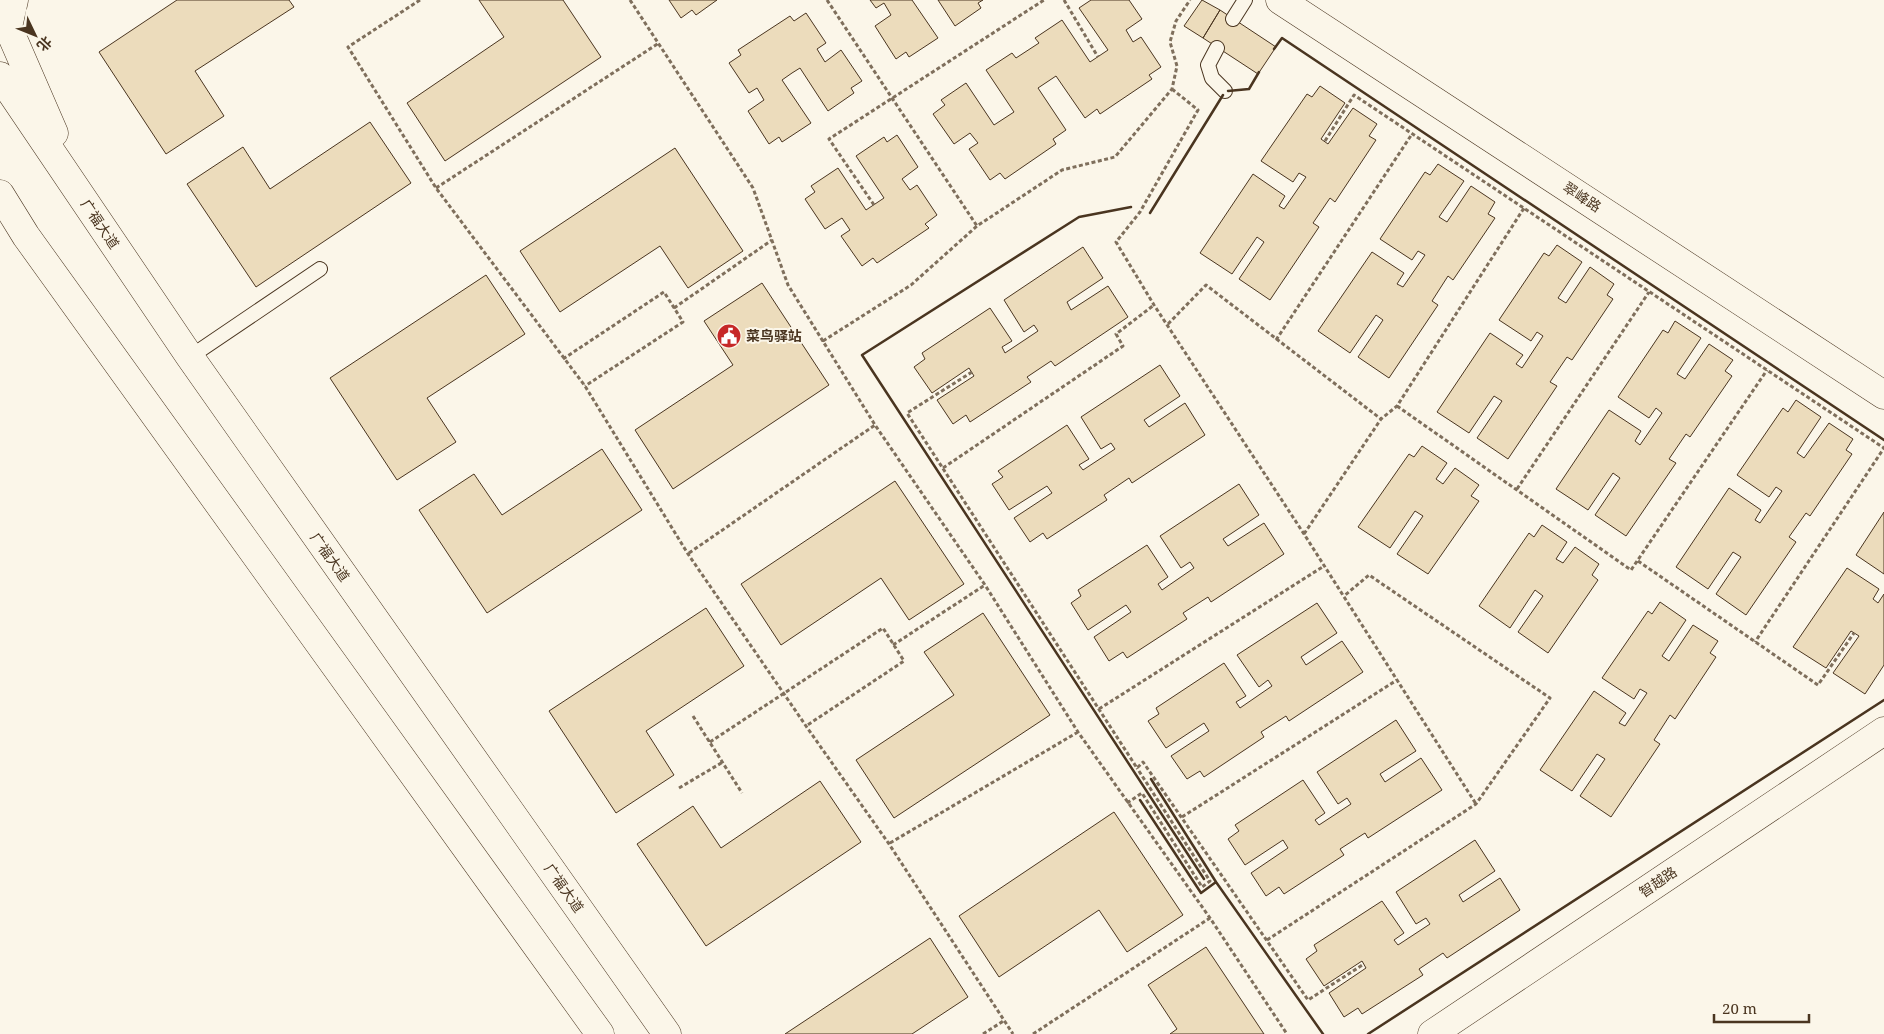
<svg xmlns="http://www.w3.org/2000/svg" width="1884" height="1034" viewBox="0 0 1884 1034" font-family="'Noto Serif','Noto Sans SC',serif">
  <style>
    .building { fill: #ecdcbc; stroke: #4a3520 }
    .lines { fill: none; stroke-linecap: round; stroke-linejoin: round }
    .service-casing { stroke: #4a3520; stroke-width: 16 }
    .tertiary-casing { stroke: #4a3520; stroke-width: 29 }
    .secondary-casing { stroke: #4a3520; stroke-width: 29 }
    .path { stroke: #7f6f5c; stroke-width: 3; stroke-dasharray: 4 2.5; stroke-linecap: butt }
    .service { stroke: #fbf6e9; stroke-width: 14 }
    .tertiary { stroke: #fbf6e9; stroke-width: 28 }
    .secondary { stroke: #fbf6e9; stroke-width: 28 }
    .wall { stroke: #4a3520; stroke-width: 2.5 }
    .labels { text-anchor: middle; stroke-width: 4; stroke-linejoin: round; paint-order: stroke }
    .street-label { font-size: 14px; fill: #4a3520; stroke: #fbf6e9 }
    .poi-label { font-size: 14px; font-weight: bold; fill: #4a3520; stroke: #fbf6e9; text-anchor: start }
  </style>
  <rect width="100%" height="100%" fill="#fbf6e9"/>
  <path class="building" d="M177,0h112l5,7 -99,64 29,45 -58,38 -67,-102z
    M479,0h84l38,57 -156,104 -38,-58 97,-66z
    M669,0h48l-21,15 -4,-5 -11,8z
    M870,0h42l26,38 -29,19 -3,-5 -10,7 -21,-33 16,-11 -7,-12 -8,5z
    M938,0h45l-5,3 3,5 -26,18z
    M1091,0h38l13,19 -16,11 7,12 8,-5 20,30 -12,8 3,4 -52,35 -3,-5 -12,9 -29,-42 -18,12 28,42 -13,9 3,5 -51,35 -5,-6 -10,7 -21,-31 9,-6 -8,-10 -16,11 -21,-30 12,-9 -4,-5 25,-17 28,42 20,-13 -28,-42 26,-17 4,5 23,-15 -4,-5 27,-18 28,42 18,-12 -29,-42z
    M1202,0l18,10 -17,28 -19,-12z
    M1220,10l56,37 -18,27 -55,-36z
    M806,13l20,30 -9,6 8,13 16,-12 21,31 -11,7 3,5 -26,18 -28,-43 -8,5 -10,7 29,43 -29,19 -3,-5 -10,7 -21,-33 16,-11 -7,-12 -8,5 -20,-30 12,-8 -3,-5 52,-34 4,5z
    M1320,86l25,17 -24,36 7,5 25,-36 24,16 -8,12 7,4 -41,62 -5,-4 -17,25 6,4 -49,73 -31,-21 25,-37 -7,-5 -25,37 -32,-21 53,-79 32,22 -6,10 5,3 22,-32 -7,-4 -6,9 -32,-21 46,-67 5,3z
    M370,122l41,61 -155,104 -69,-103 56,-37 27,42z
    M897,135l21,32 -16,12 8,11 7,-5 20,30 -12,9 4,4 -52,35 -4,-5 -11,8 -21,-30 9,-6 -8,-12 -17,11 -20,-30 10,-7 -4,-6 27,-18 28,42 18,-12 -28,-42 28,-19 3,5z
    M675,148l68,103 -55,37 -28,-42 -100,66 -40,-61z
    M1438,164l26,17 -25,36 8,5 24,-36 24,16 -7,12 7,4 -42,62 -5,-4 -16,25 6,4 -49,73 -31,-21 25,-37 -7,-5 -26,38 -32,-22 54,-79 32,21 -7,11 6,3 22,-32 -7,-4 -6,9 -32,-21 45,-67 5,3z
    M1557,245l25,17 -24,36 8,5 24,-36 24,17 -7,11 6,4 -41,61 -5,-3 -17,25 7,4 -49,73 -31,-21 25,-37 -8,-5 -25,37 -32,-21 53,-79 33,22 -7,9 6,4 21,-32 -6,-4 -6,9 -32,-21 45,-67 5,3z
    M1083,247l20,31 -36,24 4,8 37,-24 20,31 -73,49 -4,-5 -24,16 4,5 -61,40 -4,-7 -13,9 -16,-24 37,-24 -5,-8 -37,25 -18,-26 11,-8 -3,-6 68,-45 22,33 -10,6 3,6 33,-22 -4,-6 -10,7 -20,-32z
    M486,275l39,59 -98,64 29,44 -59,38 -67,-102z
    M762,283l67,102 -156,104 -38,-59 98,-65 -29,-44z
    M1675,321l26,17 -24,36 8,5 24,-35 24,16 -8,11 7,5 -42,61 -4,-3 -17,25 7,4 -50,73 -31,-21 25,-37 -7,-5 -25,37 -32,-21 53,-79 32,21 -6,10 5,4 22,-32 -6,-5 -7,10 -31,-21 45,-67 5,3z
    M1160,365l20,31 -36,24 5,7 36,-24 20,32 -73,48 -3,-5 -25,17 3,5 -60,39 -4,-6 -13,9 -16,-24 38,-25 -5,-7 -38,24 -17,-26 11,-7 -5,-6 69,-46 22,34 -10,6 4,5 32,-21 -4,-6 -10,6 -20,-32z
    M1796,400l25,17 -24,36 7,5 25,-35 24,16 -7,11 6,4 -42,62 -4,-3 -17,24 7,5 -50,73 -30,-21 25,-37 -8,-5 -25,37 -32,-22 53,-79 32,22 -6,10 5,3 22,-32 -6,-4 -7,10 -32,-22 46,-67 5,4z
    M1422,446l25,17 -11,16 7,5 12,-16 24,17 -8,11 8,5 -51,73 -31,-20 26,-38 -8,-5 -25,37 -32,-21 51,-73 5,3z
    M602,449l40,61 -155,103 -68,-103 55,-36 28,41z
    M895,481l69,103 -55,36 -28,-42 -100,67 -40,-61z
    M1239,484l20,31 -36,24 5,7 36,-23 20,31 -73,48 -3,-5 -25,16 4,6 -60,39 -4,-6 -14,9 -15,-24 37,-25 -5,-7 -38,25 -17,-27 10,-7 -3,-6 69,-45 21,32 -10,7 4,6 32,-22 -4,-6 -9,6 -21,-32z
    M1884,512v62l-28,-19z
    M1542,525l25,17 -11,17 7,4 12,-16 24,17 -7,11 6,5 -50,73 -30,-21 25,-36 -8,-6 -25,38 -31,-22 50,-73 5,4z
    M1847,568l32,21 -6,10 5,4 6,-9v71l-19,29 -32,-21 26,-37 -8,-5 -25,37 -33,-21z
    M1660,602l26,18 -24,36 7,5 24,-36 25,16 -8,12 6,4 -41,62 -5,-4 -16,25 6,4 -49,73 -31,-21 25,-37 -8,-5 -25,37 -32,-21 54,-79 32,22 -7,10 6,3 22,-33 -7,-4 -6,10 -32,-21 46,-67 4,3z
    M1317,603l20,30 -36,24 5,8 36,-24 21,31 -74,49 -3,-5 -25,16 3,5 -60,40 -4,-6 -13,8 -16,-23 38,-25 -5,-8 -38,25 -18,-27 11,-7 -3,-6 68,-45 22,33 -10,6 4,6 32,-22 -4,-6 -9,7 -22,-32z
    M706,608l38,58 -98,65 28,44 -58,38 -67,-102z
    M983,613l67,102 -156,103 -38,-58 98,-65 -30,-43z
    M1396,720l20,31 -36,23 5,8 36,-24 21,32 -74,48 -3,-5 -25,16 4,6 -60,39 -5,-7 -13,9 -15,-23 37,-25 -5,-8 -38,25 -17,-26 11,-8 -4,-6 68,-45 22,33 -10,7 4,5 32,-21 -4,-6 -9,6 -21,-32z
    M820,781l41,61 -155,104 -69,-102 56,-38 28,42z
    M1114,812l69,103 -56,37 -28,-42 -100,67 -40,-61z
    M1475,840l20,31 -36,24 4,7 37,-24 20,32 -73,48 -4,-5 -24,16 4,6 -61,39 -4,-6 -14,9 -15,-24 37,-25 -4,-7 -38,25 -18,-27 11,-8 -3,-6 68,-44 22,32 -10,7 4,5 32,-21 -4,-6 -10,6 -20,-32z
    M930,938l38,59 -56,37h-127z
    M1206,947l58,87h-94l7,-5 -29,-44z"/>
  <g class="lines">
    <defs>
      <path id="service" d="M1233,19l12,-19
        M1217,48l-9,17 4,13 13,13
        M190,357l130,-88"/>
      <path id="tertiary" d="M1280,0l604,395
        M1432,1034l452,-303"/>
      <path id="secondary" d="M14,0l-6,27 46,106
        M0,76l190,281 477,677
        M0,194l26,42 574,798"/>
    </defs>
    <use href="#service" class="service-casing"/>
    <use href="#tertiary" class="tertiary-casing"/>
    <use href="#secondary" class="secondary-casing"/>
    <path class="path" d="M420,0l-72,47 88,141 149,198 103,168 118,172 83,118 124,190
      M630,0l123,188 35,97 87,140 110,160 93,147 132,186 77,116
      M827,0l150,226
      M1064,0l34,57
      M1172,89l26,21 -58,102 -24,30 38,63 150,229 172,270
      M1325,141l29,-46 530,353 -129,194
      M436,188l223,-145
      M874,205l-45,-66 215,-139
      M674,308l98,-68
      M1168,324l38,-39 175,134
      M1276,340l136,-206
      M823,341l88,-56 66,-59 85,-56 53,-13 57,-68 5,-23 -7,-24 6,-21 14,-21
      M563,359l101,-67 19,30 -98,64
      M972,372l-65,41 230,355 6,-6 165,238 56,-36
      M1397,406l234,164 136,-200
      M943,468l180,-122 -7,-12 38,-29
      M1517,489l132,-197
      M1304,534l77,-115 16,-13 127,-198
      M689,553l186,-128
      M1638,561l180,124 36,-52
      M893,645l92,-60
      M1099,709l225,-143
      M693,716l49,77
      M710,742l173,-114 21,33 -98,65
      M679,788l44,-26
      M1127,803l15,-10 60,94 8,-6 -73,-113
      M1182,817l215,-137
      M890,843l188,-111
      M1267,940l209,-136 74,-106 -181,-123 -25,21
      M983,1034l22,-14
      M1033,1034l177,-116"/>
    <use href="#service" class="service"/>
    <use href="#tertiary" class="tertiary"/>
    <use href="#secondary" class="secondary"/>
    <path class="wall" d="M1274,49l8,-11 602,402
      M1228,91l21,-2 10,-17
      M1131,207l-52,10 -217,138 342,524
      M1150,213l73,-118
      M1151,779l65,103 107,152
      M1140,800l61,93 15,-11
      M1368,1034l516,-334"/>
  </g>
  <defs>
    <symbol id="civic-disc" viewBox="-11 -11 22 22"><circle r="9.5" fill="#c62828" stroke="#fbf6e9"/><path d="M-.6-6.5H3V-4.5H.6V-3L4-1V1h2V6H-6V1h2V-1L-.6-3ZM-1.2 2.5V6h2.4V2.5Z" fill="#fff"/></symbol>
  </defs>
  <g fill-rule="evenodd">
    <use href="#civic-disc" x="715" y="322" width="28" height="28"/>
  </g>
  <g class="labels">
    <g class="street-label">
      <text transform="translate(1582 197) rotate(33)" y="5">翠峰路</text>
      <text transform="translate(100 224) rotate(56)" y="5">广福大道</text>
      <text transform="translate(330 557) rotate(55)" y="5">广福大道</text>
      <text transform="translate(1658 882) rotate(-34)" y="5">智越路</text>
      <text transform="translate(564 888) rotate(55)" y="5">广福大道</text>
    </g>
    <g class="poi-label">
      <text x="746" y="341">菜鸟驿站</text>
    </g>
  </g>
  <g transform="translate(35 35) rotate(133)" stroke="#fbf6e9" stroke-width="4" paint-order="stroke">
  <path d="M0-4L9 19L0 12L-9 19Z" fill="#4a3520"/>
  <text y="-8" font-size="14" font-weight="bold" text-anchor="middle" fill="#4a3520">北</text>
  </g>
  <path d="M1714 1014v8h95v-8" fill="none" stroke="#4a3520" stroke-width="2.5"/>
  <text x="1722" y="1014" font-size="15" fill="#4a3520" stroke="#fbf6e9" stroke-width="4" paint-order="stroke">20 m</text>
</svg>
